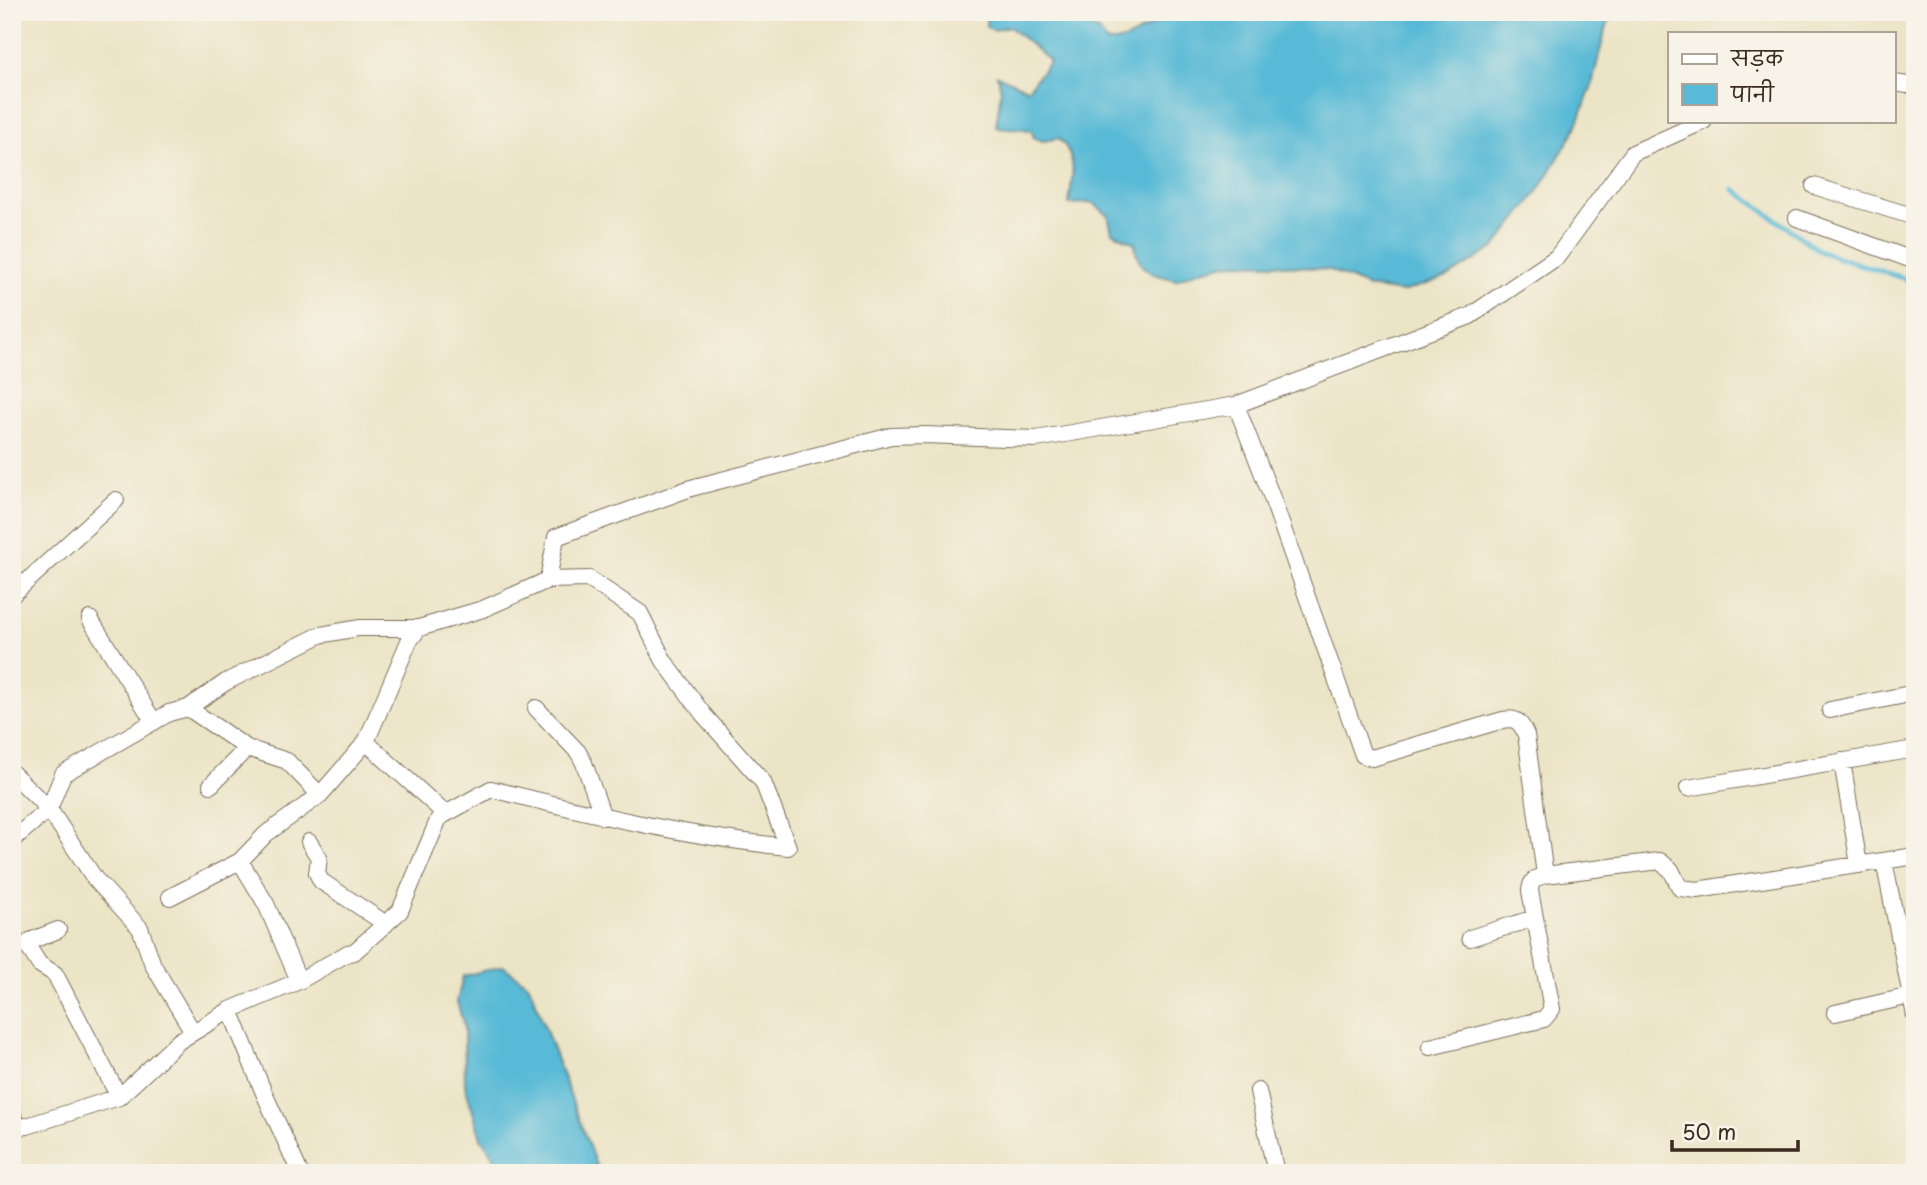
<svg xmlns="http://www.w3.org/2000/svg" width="1927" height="1185" font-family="'Playpen Sans','Playpen Sans Deva',sans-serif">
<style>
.water{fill:#58bad6;stroke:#4a727a;stroke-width:2}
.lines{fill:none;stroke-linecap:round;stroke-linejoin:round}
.stream{stroke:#58bad6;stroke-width:5}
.street-casing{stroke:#796b59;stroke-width:18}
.street{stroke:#fff;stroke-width:16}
</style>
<rect width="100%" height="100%" fill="#f7f3e8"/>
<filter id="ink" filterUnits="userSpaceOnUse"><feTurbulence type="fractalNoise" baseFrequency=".0143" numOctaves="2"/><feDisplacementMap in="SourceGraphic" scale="14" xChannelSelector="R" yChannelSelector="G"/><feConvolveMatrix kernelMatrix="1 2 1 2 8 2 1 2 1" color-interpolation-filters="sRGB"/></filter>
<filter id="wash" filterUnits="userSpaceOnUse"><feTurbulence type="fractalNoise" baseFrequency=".00686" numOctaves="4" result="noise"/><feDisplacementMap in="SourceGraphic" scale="28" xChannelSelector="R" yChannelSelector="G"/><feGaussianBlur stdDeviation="1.57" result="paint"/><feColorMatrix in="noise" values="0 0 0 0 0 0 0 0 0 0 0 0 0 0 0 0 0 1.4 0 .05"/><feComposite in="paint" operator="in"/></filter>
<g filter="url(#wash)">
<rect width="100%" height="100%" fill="#ece4c6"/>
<path class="water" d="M1001,12h52l46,19 8,12c27,-1 45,-24 72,-26l2,-5h431l-8,23 -13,53 -16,42 -36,60 -44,57 -47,30 -46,15 -34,-5 -38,-17 -54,-6 -45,-1 -30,7 -25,10c-25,-7 -39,-7 -41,-37l-23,-11 -4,-17 -15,-12 -24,1c3,-27 10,-45 -10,-66l-16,3 -9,-3 -2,-7c-13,-5 -23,0 -36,-5l5,-36 -4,-15 31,14 22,-28 -41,-35 -15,4 -8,-3v-8z
M503,966l26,19 70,188h-94l-24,-35 -16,-53 -1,-59 -7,-24 6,-26z"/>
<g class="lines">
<path class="stream" d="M1734,189l87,63 94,30"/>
</g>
</g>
<g filter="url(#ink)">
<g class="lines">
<defs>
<path id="street" d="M1894,83l21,3
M1814,186l101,31
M1797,218l118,43
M1236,405l35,90 92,260 9,3 131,-38c14,-3 18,3 23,15l19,140
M12,595l104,-95
M90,619l64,103
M188,708l59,40 40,13 33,34
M536,708l42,44 6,11 19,54
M1830,710l85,-17
M1842,761l17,104
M12,773l37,36 46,70 45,49 13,37 40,67
M211,785l36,-37
M1688,788l227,-39
M440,817l51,-28c97,24 196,48 297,58l-25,-65 -60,-68 -39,-53 -24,-48 -51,-34 -41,1
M12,840l37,-31 14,-35 106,-61 19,-5 38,-26 94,-47 39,-7h60
M309,842l10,16 -2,15 4,8 65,43
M240,861l26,43 33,77
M1884,861l31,155
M170,897l70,-36 26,-27 54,-39 46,-53 43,-101 10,-13 64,-19 65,-29 8,-43 135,-49 200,-52 33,-1 112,4 200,-34 234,-89 87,-59 76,-104 71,-32
M58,930l-28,11 -1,7 10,16 16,10 64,123
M1470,938l65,-20
M1835,1013l80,-18
M1430,1047l114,-28 8,-10 -22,-118c1,-11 5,-13 15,-16l115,-14 11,9 9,18 17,2 218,-34
M1258,1091l18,82
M12,1110l4,17
M12,1128l15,-2 92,-29 60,-56 51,-31
M300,1173l-36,-80 -34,-83 69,-29 49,-28 6,-1 46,-41 42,-100 -76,-69"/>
</defs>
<use href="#street" class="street-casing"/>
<use href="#street" class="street"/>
</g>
</g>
<rect width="1927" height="1185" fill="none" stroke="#f7f3e8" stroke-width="42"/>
<rect x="1668" y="32" width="228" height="91" fill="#f7f3e8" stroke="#aca397" stroke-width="2"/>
<rect x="1682" y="54" width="35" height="10" fill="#ffffff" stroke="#aca397" stroke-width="2"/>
<text x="1731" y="66" font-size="21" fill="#3b2a1e">सड़क</text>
<rect x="1682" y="84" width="35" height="21" fill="#58bad6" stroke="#aca397" stroke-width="2"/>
<text x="1731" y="102" font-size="21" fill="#3b2a1e">पानी</text>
<path d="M1672 1140v10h126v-10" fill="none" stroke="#3b2a1e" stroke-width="3.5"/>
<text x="1682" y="1140" font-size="21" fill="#3b2a1e" stroke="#f7f3e8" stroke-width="5" paint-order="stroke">50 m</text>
</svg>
